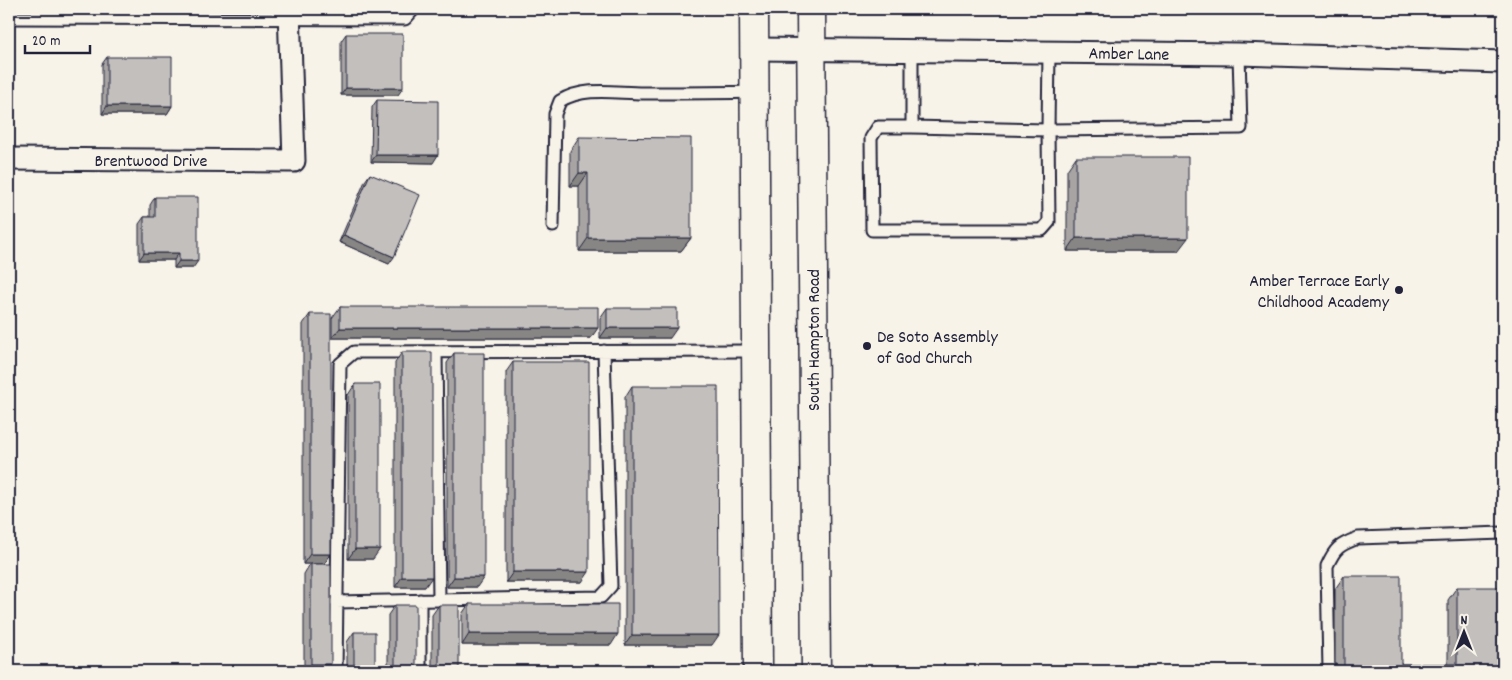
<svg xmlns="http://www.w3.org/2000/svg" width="1512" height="680" font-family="Dekko,sans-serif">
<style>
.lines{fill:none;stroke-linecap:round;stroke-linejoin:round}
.service-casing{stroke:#22223b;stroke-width:15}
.minor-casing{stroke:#22223b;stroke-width:25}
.secondary-casing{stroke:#22223b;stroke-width:31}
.service{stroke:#f7f3e8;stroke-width:11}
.minor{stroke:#f7f3e8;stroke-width:21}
.secondary{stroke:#f7f3e8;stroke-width:28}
.wall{fill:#a7a4a3;stroke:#22223b}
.shaded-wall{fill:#888684;stroke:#22223b}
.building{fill:#c2bfbd;stroke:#22223b}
.poi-dot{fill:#22223b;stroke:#f7f3e8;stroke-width:2}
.labels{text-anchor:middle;stroke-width:4.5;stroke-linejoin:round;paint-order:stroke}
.street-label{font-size:18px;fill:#22223b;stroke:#f7f3e8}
.poi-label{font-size:18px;fill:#22223b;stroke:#f7f3e8;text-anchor:end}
</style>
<rect width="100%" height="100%" fill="#f7f3e8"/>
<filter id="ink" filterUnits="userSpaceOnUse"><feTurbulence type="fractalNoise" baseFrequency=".02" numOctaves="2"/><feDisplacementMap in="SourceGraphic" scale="10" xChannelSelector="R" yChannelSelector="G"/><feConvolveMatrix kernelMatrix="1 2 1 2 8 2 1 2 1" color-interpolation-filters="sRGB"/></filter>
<g filter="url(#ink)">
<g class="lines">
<defs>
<path id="service" d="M9,18l396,1 9,-10
M912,51v76l136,3 1,-78
M912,127h-34l-7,11 1,92h170l7,-8 -1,-92 193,-2 -2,-74
M553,226l2,-112 5,-13c26,-15 55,-8 83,-8 37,0 75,0 112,-1
M436,352l3,248
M420,600v71
M336,602l265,-5 10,-11 -7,-235
M336,671l4,-307 14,-12 402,-1
M1329,671l-2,-105c8,-18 12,-21 31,-28l145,-5"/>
<path id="minor" d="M755,49l484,5 264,8
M9,159l285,2 -5,-152"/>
<path id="secondary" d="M754,9l4,662
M811,9l5,662"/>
</defs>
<use href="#service" class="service-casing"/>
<use href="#minor" class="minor-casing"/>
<use href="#secondary" class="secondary-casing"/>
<use href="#service" class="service"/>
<use href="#minor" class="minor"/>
<use href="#secondary" class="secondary"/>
</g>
<path class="wall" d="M346,34l52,61h-57v-54z
M107,57l65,49 -5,8h-65v-50z
M377,100l56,63 -62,-1 1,-55z
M579,137l112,101 -10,13h-102v-65h-9v-35z
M1076,157l102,94h-111v-81z
M370,174l19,90 -50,-22 26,-61z
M155,197l38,71h-19v-8h-35v-36l5,-7h6v-12z
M340,307l251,31h-259v-20z
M607,308l63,30h-70v-20z
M310,314l21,240 -7,10 2,107h-22v-97l6,-10h-7v-240z
M402,352l23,235h-30v-224z
M454,353l23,234h-30v-224z
M513,362l69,220h-76v-210z
M355,384l18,175h-25v-164z
M632,386l80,259h-87v-248z
M1344,576l57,88h47v-64l9,-13 46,84h-168v-82z
M469,604l142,41h-149v-31z
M395,605l21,66h-28v-56z
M439,605l20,66h-27v-56z
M1503,605v23h-1v-21z
M354,632l21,39h-28v-29z"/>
<path class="shaded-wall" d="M346,88h57l-5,7h-57z
M107,106h65l-5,8h-65z
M376,155h62l-5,8 -62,-1z
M579,173h9l-9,13h-9z
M344,235l50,22 -5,7 -50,-22z
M588,238h103l-10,13h-102z
M1076,238h112l-10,13h-111z
M144,253h35l-5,7h-35z
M179,261h19l-5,7h-19z
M340,328h258l-7,10h-259z
M607,328h70l-7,10h-70z
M355,549h25l-7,10h-25z
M310,554h21l-7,10h-21z
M513,572h76l-7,10h-76z
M402,577h30l-7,10h-30z
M454,577h30l-7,10h-30z
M469,634h149l-7,11h-149z
M632,635h87l-7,10h-87z
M311,664h20l-5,7h-20z"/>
<path class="building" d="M346,34h57v54h-57z
M107,57h65v49h-65z
M377,100l61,1v54h-62z
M579,137l112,1v100h-103v-65h-9z
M1076,157h112v81h-112z
M370,174l50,21 -26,62 -50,-22z
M155,197h43v64h-19v-8h-35v-36h11z
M340,307h258v21h-258z
M607,308h70v20h-70z
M310,314h21v240h-21z
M402,352h30v225h-30z
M454,353h30v224h-30z
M513,362h76v210h-76z
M355,384h25v165h-25z
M632,386h86l1,249h-87z
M311,564h20v100h-20z
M1344,576h57v88h56v-77h42v77h4v7h-159z
M469,604h149v30h-149z
M395,605h21v66h-21z
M439,605h20v66h-20z
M354,632h21v39h-21z"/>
</g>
<g class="poi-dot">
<circle cx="1399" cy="290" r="5"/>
<circle cx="867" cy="346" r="5"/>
</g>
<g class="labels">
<g class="street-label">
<text transform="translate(1129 53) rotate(1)" y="6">Amber Lane</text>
<text x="151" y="166">Brentwood Drive</text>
<text transform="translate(813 340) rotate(-90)" y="6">South Hampton Road</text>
</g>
<g class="poi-label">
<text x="1389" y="286">Amber Terrace Early<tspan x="1389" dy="21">Childhood Academy</tspan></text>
<text x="877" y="342" text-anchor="start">De Soto Assembly<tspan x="877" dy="21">of God Church</tspan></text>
</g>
</g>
<rect width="1512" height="680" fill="none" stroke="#f7f3e8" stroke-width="30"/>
<rect x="15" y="15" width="1482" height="650" fill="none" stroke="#22223b" stroke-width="2" filter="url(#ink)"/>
<g transform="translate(1464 632)" stroke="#f7f3e8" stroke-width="4" paint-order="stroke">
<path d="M0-4L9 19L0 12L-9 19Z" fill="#22223b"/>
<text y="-8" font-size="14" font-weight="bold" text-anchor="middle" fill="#22223b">N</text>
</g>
<path d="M25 45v8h65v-8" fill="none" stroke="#22223b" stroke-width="2.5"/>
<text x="32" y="45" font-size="15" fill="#22223b" stroke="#f7f3e8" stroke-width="4" paint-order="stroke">20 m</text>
</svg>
